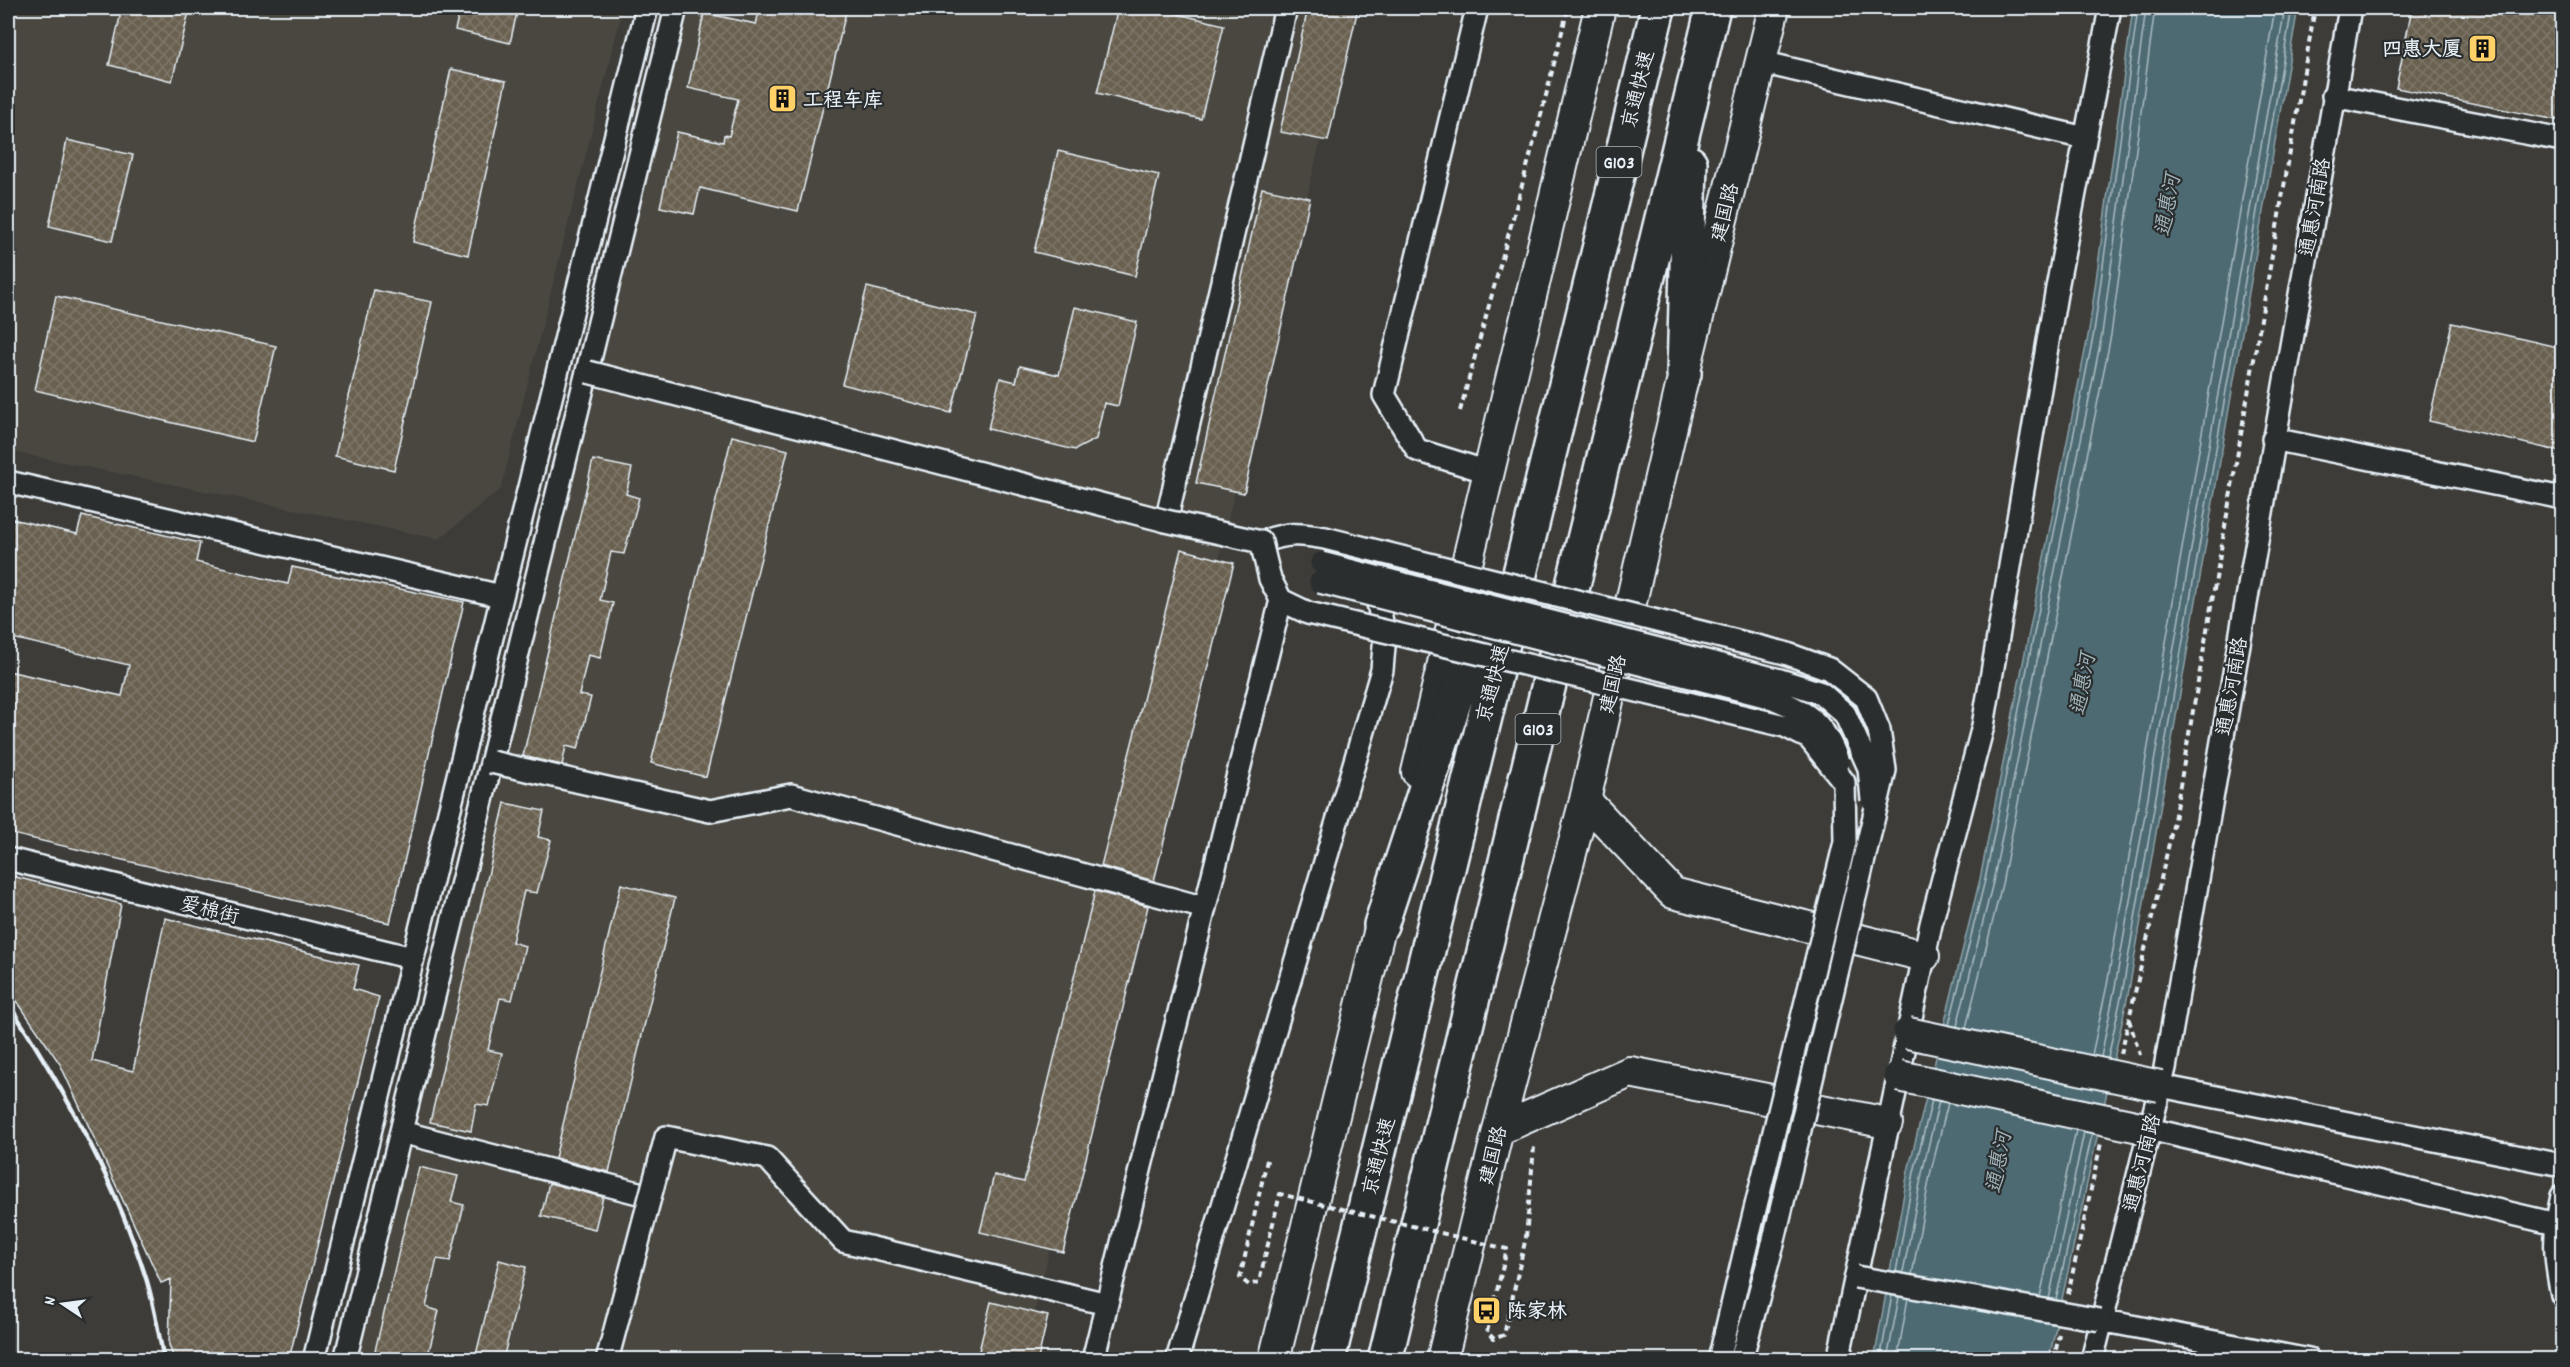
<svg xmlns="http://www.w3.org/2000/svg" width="2570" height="1367" font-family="Dekko,'LXGW WenKai TC',sans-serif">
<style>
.built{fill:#4a473f}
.water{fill:#4e6b72;stroke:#8ca1a8;stroke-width:1.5}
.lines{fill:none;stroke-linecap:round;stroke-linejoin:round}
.shore{stroke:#aabbc2;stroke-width:1.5}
.building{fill:url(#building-cross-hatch);stroke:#e8f1f8;stroke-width:1.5}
.street-casing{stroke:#e8f1f8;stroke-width:26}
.secondary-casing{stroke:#e8f1f8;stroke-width:34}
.highway-casing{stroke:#e8f1f8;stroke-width:38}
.path{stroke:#e8f1f8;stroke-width:4;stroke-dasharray:6 4.5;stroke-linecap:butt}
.street{stroke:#2a2d2e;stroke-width:21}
.secondary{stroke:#2a2d2e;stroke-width:30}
.highway{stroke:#2a2d2e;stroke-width:33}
.rail{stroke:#e8f1f8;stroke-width:4.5}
.street-bridge-casing{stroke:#e8f1f8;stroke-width:26;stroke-linecap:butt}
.secondary-bridge-casing{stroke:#e8f1f8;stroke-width:34;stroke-linecap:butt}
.path-bridge{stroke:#e8f1f8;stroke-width:4;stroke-dasharray:6 4.5;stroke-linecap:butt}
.street-bridge{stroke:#2a2d2e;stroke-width:21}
.secondary-bridge{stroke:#2a2d2e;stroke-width:30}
.labels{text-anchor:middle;stroke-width:4.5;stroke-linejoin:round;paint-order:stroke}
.shield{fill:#2a2d2e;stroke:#afb6bb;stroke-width:1.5}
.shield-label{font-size:18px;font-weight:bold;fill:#e8f1f8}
.poi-label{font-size:20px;font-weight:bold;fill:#e8f1f8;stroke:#2a2d2e;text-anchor:start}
.street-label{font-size:20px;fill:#e8f1f8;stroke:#2a2d2e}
.water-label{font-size:21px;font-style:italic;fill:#a3b5bc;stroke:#2a2d2e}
</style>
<defs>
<pattern id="building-cross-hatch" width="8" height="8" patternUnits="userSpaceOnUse" patternTransform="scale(1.5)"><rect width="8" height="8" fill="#696050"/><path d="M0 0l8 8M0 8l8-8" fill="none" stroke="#7e776a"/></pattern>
</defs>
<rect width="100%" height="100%" fill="#3d3c38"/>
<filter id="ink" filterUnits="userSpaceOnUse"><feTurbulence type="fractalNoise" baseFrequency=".0167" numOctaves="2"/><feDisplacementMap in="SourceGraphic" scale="12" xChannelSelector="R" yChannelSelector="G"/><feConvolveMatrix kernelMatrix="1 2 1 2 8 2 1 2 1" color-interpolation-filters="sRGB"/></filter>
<g filter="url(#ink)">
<path class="built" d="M8,8h615l-122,481 -62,50 -431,-88v-141l11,-58 -11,-3z
M680,8h673l-330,1351 -673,1z"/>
<path class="water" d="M2133,8h165l-169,982 -80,369 -175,1 34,-189 72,-292 109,-548z"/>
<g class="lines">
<path class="shore" d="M1949,1025l36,-145 109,-548 44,-324
M1957,1026l36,-144 109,-548 44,-326
M1966,1028l36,-144 109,-549 44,-327
M2092,1055l15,-70 168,-977
M2101,1057l14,-70 170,-979
M2108,1058l15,-70 169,-980
M1896,1272l18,-100 18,-72
M1903,1273l19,-100 17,-72
M1912,1275l18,-100 18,-72
M2040,1297l36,-167
M2049,1299l35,-167
M2056,1300l36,-166
M1880,1360l12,-65
M1887,1360l12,-63
M1897,1360l11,-62"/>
</g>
<path class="building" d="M122,8h68l-18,73 -63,-16z
M460,8h58l-8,35 -55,-13z
M760,8h87l-49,203 -98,-23 -6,26 -34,-7 17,-75 46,10 1,-7 5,1 9,-37 -50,-11 16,-75 52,11z
M1118,8h35l71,17 -23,94 -104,-26z
M1308,8h50l-30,133 -48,-9z
M2412,8h150v113l-166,-33z
M451,69l55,12 -38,174 -55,-13z
M67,140l66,15 -21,86 -63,-15z
M1058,151l101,24 -24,101 -101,-24z
M1262,188l48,10 -66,295 -48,-10z
M867,287l110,28 -26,98 -109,-29z
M374,290l58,12 -38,168 -59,-14z
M56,296l220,50 -23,96 -218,-52z
M1075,307l62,15 -19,84 -14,-3 -8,36 -21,11 -87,-21 12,-51 16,4 4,-16 39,9z
M2452,323l110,25v104l-133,-31z
M732,436l56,14 -82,327 -55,-14z
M593,460l39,8 -6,26 13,4 -15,56 -13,-2 -11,48 13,3 -13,55 -12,-3 -9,40 12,2 -13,52 -12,-3 -4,19 -39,-9z
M82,516l118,27 -4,19 92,22 4,-17 172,35 -74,321 -382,-90v-162l114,25 7,-31 -121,-28v-119l69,16z
M1181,549l53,14 -80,318 -53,-15z
M505,803l39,8 -6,26 13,3 -14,53 -13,-2 -12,51 13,4 -13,54 -12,-2 -12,52 14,3 -13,53 -13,-2 -5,27 -41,-9z
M8,875l113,29 -29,157 41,10 32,-153 194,47 -6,24 26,8 -90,362h-115l-5,-14 2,-66 -10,4 -101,-219 -52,-76z
M621,884l54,14 -66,274 -54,-14z
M1095,891l53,15 -85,346 -83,-20 14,-57 30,7z
M419,1167l39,9 -7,26 13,3 -14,56 -13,-2 -11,48 13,4 -12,48h-54z
M549,1183l54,14 -8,32 -54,-13z
M499,1260l27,7 -23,92h-28z
M991,1302l57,14 -10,43h-61z"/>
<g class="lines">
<defs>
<path id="street" d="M1477,8l-93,387 33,55 71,22
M1761,62l324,76
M2333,96l229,44
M2273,439l289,59
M8,482l493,114
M1166,521l120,-513
M1261,542c26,-9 37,-9 64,-4
M8,859l404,99
M2160,1086l402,79
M2149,1129l407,95
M401,1132l249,64
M2562,1196c-9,39 -8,60 0,99
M2100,1320l209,40
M314,1360l333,-1352
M345,1360l331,-1352
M1177,1360l205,-690 3,-35 -9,-40
M1719,1360l30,-126
M1741,1360l32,-116
M1838,1360l93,-436 52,-198 74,-438 53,-280
M2092,1360l73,-292 185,-1060"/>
<path id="secondary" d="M1417,772l183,-764
M1585,800l88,93 251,63
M1498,1130l132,-58 257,51
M1274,1360l113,-460
M1442,1360l56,-230 87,-330 99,-426 90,-366"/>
<path id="highway" d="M1684,374l6,-211
M1381,925l110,-335
M1328,1360l330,-1352
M1385,1360l328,-1352"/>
</defs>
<use href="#street" class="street-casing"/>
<use href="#secondary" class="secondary-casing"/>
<use href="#highway" class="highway-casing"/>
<path class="path" d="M1460,411l78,-284 30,-119
M2129,1020l11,35
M2121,1054l52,-228 142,-818
M1526,1237l8,-90
M2068,1294l33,-151
M2054,1360l5,-26"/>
<use href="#street" class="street"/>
<use href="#secondary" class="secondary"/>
<use href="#highway" class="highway"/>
<path class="rail" d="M8,1003c55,84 106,175 137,272 9,27 13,57 19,85"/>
<defs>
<path id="street-bridge" d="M588,372l578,149 95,21 9,37 11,21 27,13 477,113 24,12 35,44 1,60 -96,392
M1325,538l460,115 44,16 37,29 13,32 6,40 -112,474
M1321,563l459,117 41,13 24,21 24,54 3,32
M1320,582l453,116c36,15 52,26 65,64
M491,762l219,49 81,-16 414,113
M1856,1277l244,43
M607,1360l59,-223 101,21 76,83 264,63
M1093,1360l188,-760"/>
<path id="secondary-bridge" d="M1908,1033l252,53
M1899,1076l250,53"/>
</defs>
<use href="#street-bridge" class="street-bridge-casing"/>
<use href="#secondary-bridge" class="secondary-bridge-casing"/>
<path class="path-bridge" d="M1267,1160l-27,118 9,7 10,-3 21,-88 227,55 -20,83 7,7 10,-4 22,-98"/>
<use href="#street-bridge" class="street-bridge"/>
<use href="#secondary-bridge" class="secondary-bridge"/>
</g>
</g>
<defs>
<symbol id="building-square" viewBox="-11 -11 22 22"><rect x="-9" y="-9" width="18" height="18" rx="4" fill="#ffd166" stroke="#2a2d2e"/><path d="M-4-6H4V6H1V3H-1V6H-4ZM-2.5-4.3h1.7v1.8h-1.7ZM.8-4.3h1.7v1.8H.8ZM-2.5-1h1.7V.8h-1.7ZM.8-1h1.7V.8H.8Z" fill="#111"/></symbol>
<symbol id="bus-square" viewBox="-11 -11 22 22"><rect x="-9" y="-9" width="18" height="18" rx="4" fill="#ffd166" stroke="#2a2d2e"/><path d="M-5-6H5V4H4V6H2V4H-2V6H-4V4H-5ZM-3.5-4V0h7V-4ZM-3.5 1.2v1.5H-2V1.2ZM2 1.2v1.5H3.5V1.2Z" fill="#111"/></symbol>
</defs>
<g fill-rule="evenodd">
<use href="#building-square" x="2466" y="32" width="33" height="33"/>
<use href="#building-square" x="766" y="82" width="33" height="33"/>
<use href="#bus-square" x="1470" y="1294" width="33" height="33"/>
</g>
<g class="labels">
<g class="shield">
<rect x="1596.5" y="147" width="45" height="30" rx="4.5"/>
<rect x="1515.5" y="714" width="45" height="30" rx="4.5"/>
</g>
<g class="shield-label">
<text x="1619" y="168">G103</text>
<text x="1538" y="735">G103</text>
</g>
<g class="poi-label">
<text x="2462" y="55" text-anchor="end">四惠大厦</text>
<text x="803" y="106">工程车库</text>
<text x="1507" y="1317">陈家林</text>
</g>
<g class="street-label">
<text transform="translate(1637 89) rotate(-76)" y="7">京通快速</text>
<text transform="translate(2314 207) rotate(-80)" y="7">通惠河南路</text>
<text transform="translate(1724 212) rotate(-76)" y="7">建国路</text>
<text transform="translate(1492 683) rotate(-76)" y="7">京通快速</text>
<text transform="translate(1612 684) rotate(-77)" y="7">建国路</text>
<text transform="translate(2231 686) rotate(-80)" y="7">通惠河南路</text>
<text transform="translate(210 909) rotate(14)" y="7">爱棉街</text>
<text transform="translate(1492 1155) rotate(-76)" y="7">建国路</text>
<text transform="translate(1378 1156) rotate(-76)" y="7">京通快速</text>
<text transform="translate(2141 1163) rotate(-76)" y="7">通惠河南路</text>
</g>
<g class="water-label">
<text transform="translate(2167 205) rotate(-80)" y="7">通惠河</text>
<text transform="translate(2082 684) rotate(-80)" y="7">通惠河</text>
<text transform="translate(1998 1162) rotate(-80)" y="7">通惠河</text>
</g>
</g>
<rect width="2570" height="1367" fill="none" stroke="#2a2d2e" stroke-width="30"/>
<rect x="15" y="15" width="2540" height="1337" fill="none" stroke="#e8f1f8" stroke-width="2" filter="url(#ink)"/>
<g transform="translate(63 1304) rotate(283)" stroke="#2a2d2e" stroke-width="4.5" paint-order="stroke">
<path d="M0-4.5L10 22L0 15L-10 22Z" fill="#e8f1f8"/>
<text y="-9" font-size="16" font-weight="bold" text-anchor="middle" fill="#e8f1f8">N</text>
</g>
</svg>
